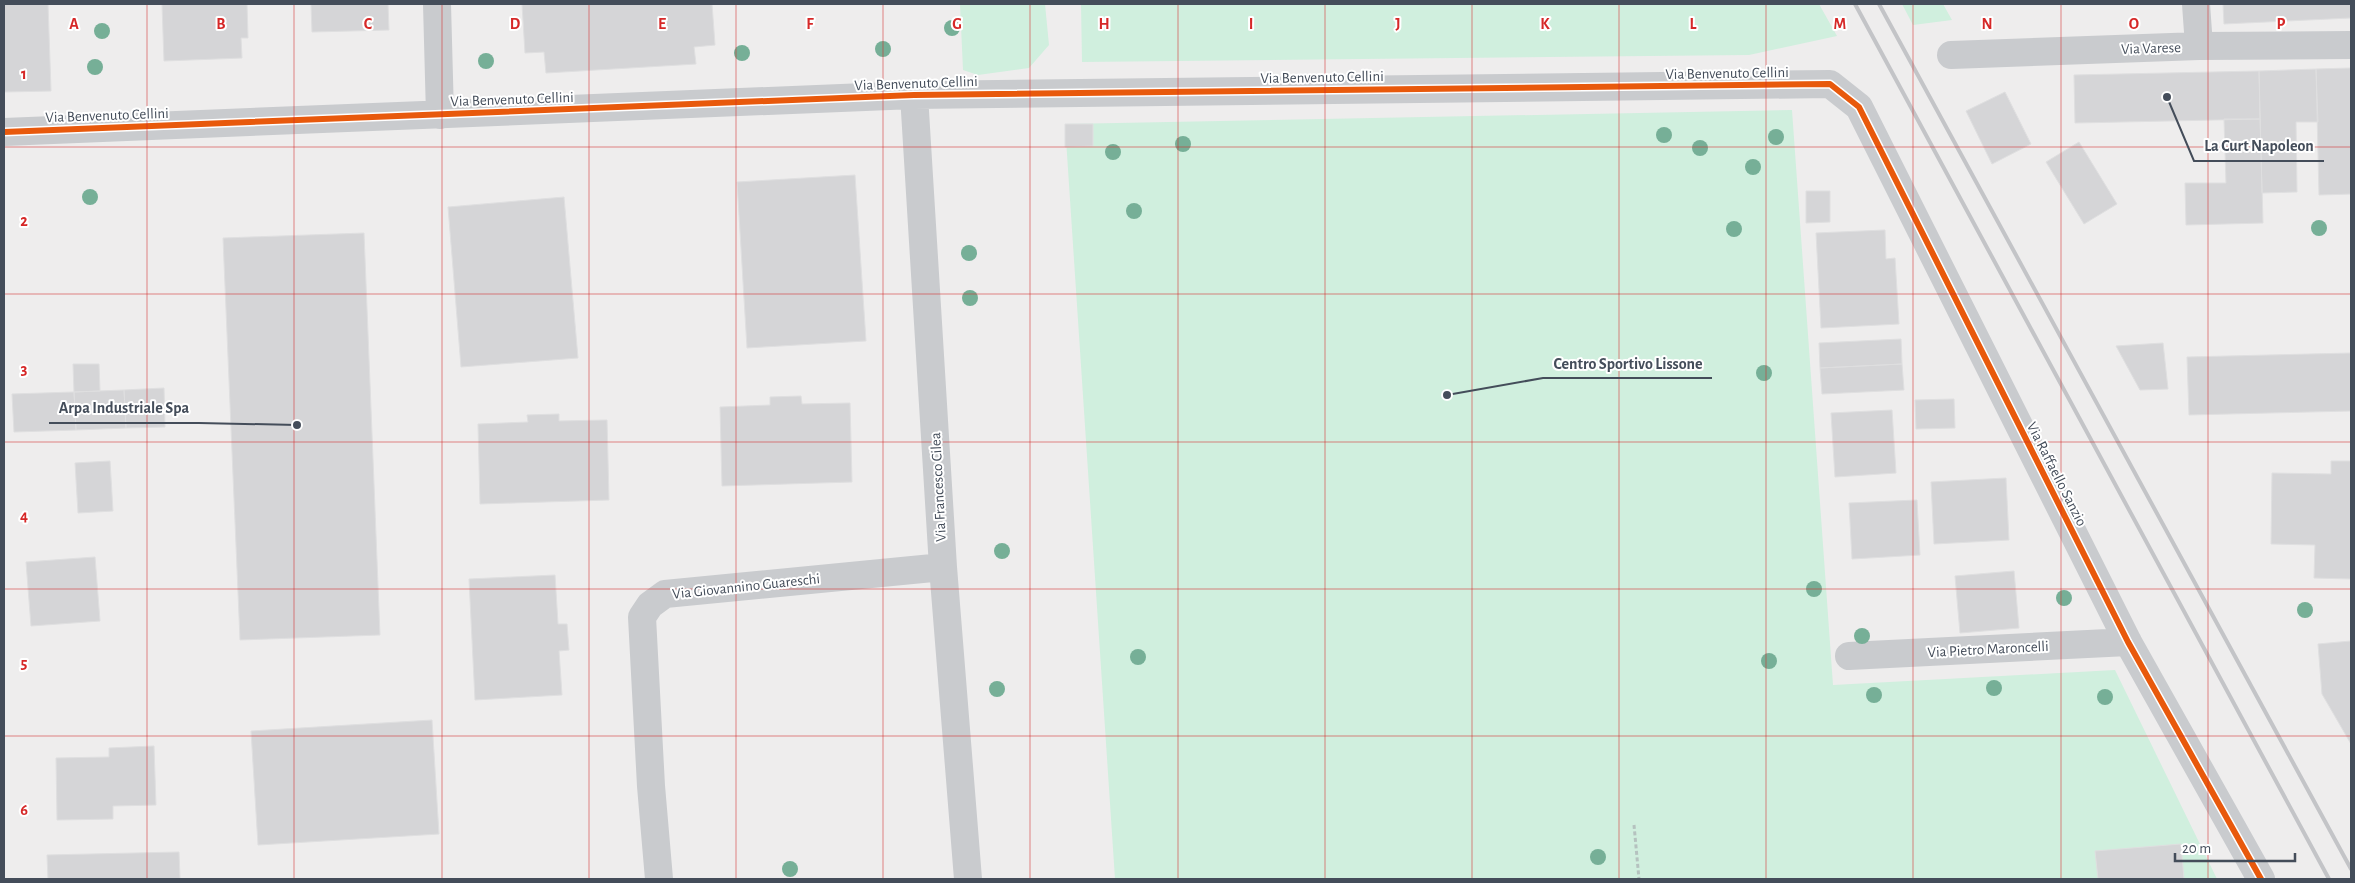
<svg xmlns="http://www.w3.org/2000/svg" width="2355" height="883" font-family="'Alegreya Sans',sans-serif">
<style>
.green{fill:#d0efde}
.building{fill:#d5d5d7;stroke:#dfdfe0}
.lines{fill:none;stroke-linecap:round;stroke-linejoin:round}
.path{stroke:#b5c2bf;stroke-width:3;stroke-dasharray:4 2.5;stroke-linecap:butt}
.minor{stroke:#c9cbce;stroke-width:28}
.rail{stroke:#c3c4c7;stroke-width:4}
.cycleway-casing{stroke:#fff;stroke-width:9}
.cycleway{stroke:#e8590c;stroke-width:6}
.tree{fill:#76af97}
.grid{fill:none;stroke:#d62828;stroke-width:1;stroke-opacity:0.55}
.labels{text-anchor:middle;stroke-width:4;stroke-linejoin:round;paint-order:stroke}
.street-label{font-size:15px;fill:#444d5a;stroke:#fff}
.grid-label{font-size:16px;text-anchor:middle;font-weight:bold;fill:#d62828;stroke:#fff;stroke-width:4;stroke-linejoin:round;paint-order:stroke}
.leader{fill:none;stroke:#444d5a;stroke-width:2}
.callout-dot{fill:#444d5a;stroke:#fff;stroke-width:2}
.callout-label{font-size:16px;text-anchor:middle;font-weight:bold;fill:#444d5a;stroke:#fff;stroke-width:4;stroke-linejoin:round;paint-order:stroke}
</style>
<rect width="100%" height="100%" fill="#eeeded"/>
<path class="green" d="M960,4h85l4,41 -20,23 -51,7 -15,-5z
M1081,4h738l18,32 -88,19 -667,7z
M1902,4h41l9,16 -39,5z
M1792,110l41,575 282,-15 102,209h-1102l-50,-755z"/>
<path class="building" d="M4,4h44l3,87 -47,1z
M162,4h85l1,34h-7l1,20 -78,3z
M311,4h77l1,26 -77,2z
M522,4h190l3,41 -21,2 2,17 -150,9 -2,-21 -19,1z
M2223,4h128v14l-127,6z
M2351,68v126l-32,1 -3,-126z
M2316,69l2,53h-22l1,70 -35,1 -3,-122z
M2259,71l1,48 -185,4 -1,-48z
M2005,92l26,52 -39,20 -26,-53z
M2224,119h36l3,104 -77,2 -1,-42h41z
M1065,124h28v22l-28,1z
M2079,142l38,62 -33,20 -38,-62z
M855,175l11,166 -119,7 -10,-166z
M1806,191h24v31l-24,1z
M564,197l14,161 -117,9 -13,-160z
M1885,230l1,29 9,-1 4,66 -78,4 -5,-95z
M364,233l16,402 -140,5 -17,-402z
M1901,339l1,25 -82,4 -1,-25z
M2163,343l5,46 -28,1 -24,-44z
M2351,353v58l-162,4 -2,-58z
M73,364h26l1,27 -26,1z
M1902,364l2,26 -82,4 -2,-26z
M164,388l1,39 -39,1 -2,-38z
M124,390l2,38 -50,2 -2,-38z
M74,392l2,38 -62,2 -2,-38z
M801,396l1,8 48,-1 2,79 -130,4 -2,-79 50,-2v-8z
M1954,399l1,29 -39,1 -1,-29z
M1892,410l4,63 -61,4 -4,-64z
M559,414v7l48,-1 2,80 -129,4 -2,-80 50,-2 -1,-7z
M110,461l3,50 -35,2 -3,-50z
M2331,461h20v118l-37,-1 1,-33 -44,-1 1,-71 59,1z
M2006,478l3,62 -75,4 -3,-62z
M1917,500l3,55 -68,4 -3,-56z
M95,557l5,64 -69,5 -5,-64z
M2014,571l5,57 -59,5 -5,-57z
M555,575l3,49h9l2,26 -10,1 3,44 -87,5 -6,-121z
M2351,641v103l-29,-50 -4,-50z
M432,720l7,114 -181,11 -7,-114z
M154,746l2,59 -43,1v13l-56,1 -1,-62 53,-1v-9z
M2181,844l3,35h-86l-3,-28z
M179,852l1,27h-132l-1,-24z"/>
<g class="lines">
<path class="path" d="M1634,825l5,54"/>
<path class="minor" d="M437,4l3,111
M2196,4l3,42
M1951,55l248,-9 152,-1
M914,95l29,472 25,312
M4,132l910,-37 916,-11 29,23 269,535 133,237
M1849,656l279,-14
M659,879l-8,-93 -9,-169 8,-12 15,-11 278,-27"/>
<path class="rail" d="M1855,4l474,875
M1879,4l472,865"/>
<defs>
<path id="cycleway" d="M4,132l910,-37 916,-11 29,23 269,535 133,237"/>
</defs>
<use href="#cycleway" class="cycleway-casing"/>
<use href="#cycleway" class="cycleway"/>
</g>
<g class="tree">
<circle cx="952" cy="28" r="8"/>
<circle cx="102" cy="31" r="8"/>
<circle cx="883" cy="49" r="8"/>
<circle cx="742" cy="53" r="8"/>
<circle cx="486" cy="61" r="8"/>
<circle cx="95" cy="67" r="8"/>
<circle cx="1664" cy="135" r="8"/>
<circle cx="1776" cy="137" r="8"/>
<circle cx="1183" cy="144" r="8"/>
<circle cx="1700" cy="148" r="8"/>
<circle cx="1113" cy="152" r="8"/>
<circle cx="1753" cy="167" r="8"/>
<circle cx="90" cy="197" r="8"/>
<circle cx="1134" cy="211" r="8"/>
<circle cx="2319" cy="228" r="8"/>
<circle cx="1734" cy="229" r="8"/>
<circle cx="969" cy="253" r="8"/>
<circle cx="970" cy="298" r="8"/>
<circle cx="1764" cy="373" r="8"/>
<circle cx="1002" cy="551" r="8"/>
<circle cx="1814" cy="589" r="8"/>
<circle cx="2064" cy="598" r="8"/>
<circle cx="2305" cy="610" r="8"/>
<circle cx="1862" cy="636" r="8"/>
<circle cx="1138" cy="657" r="8"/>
<circle cx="1769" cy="661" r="8"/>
<circle cx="1994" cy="688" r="8"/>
<circle cx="997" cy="689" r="8"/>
<circle cx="1874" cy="695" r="8"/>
<circle cx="2105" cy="697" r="8"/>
<circle cx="1598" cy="857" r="8"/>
<circle cx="790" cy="869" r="8"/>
</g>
<path class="grid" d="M147,4v875M294,4v875M442,4v875M589,4v875M736,4v875M883,4v875M1030,4v875M1178,4v875M1325,4v875M1472,4v875M1619,4v875M1766,4v875M1913,4v875M2061,4v875M2208,4v875M4,147h2347M4,294h2347M4,442h2347M4,589h2347M4,736h2347"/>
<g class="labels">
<g class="street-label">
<text transform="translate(2151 48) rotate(-2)" y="5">Via Varese</text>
<text transform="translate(1727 73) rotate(-1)" y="5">Via Benvenuto Cellini</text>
<text transform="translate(1322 77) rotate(-1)" y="5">Via Benvenuto Cellini</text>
<text transform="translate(916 83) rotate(-2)" y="5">Via Benvenuto Cellini</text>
<text transform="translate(512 99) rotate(-2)" y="5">Via Benvenuto Cellini</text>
<text transform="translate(107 115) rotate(-2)" y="5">Via Benvenuto Cellini</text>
<text transform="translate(2057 474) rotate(63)" y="5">Via Raffaello Sanzio</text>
<text transform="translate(938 487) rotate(-93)" y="5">Via Francesco Cilea</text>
<text transform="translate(746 586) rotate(-6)" y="5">Via Giovannino Guareschi</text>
<text transform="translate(1988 649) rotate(-3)" y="5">Via Pietro Maroncelli</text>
</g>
</g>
<g class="grid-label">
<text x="74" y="29">A</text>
<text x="221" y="29">B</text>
<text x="368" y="29">C</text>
<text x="515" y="29">D</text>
<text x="662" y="29">E</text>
<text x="810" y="29">F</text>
<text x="957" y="29">G</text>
<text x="1104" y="29">H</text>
<text x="1251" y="29">I</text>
<text x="1398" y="29">J</text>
<text x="1545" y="29">K</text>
<text x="1693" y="29">L</text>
<text x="1840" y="29">M</text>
<text x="1987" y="29">N</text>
<text x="2134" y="29">O</text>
<text x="2281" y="29">P</text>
<text x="24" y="79">1</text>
<text x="24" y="226">2</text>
<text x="24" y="374">3</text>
<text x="24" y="521">4</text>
<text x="24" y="668">5</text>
<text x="24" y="815">6</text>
</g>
<path class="leader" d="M2167 97L2194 161H2324M1447 395L1543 378H1712M297 425L199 423H49"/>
<g class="callout-dot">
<circle cx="2167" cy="97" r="5"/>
<circle cx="1447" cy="395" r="5"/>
<circle cx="297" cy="425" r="5"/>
</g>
<g class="callout-label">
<text x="2259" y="151">La Curt Napoleon</text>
<text x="1628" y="369">Centro Sportivo Lissone</text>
<text x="124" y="413">Arpa Industriale Spa</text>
</g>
<rect width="2355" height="883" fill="none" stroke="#444d5a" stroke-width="10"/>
<path d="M2175 853v8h120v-8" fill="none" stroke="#444d5a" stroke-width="2.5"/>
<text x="2182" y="853" font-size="15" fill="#444d5a" stroke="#ffffff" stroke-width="4" paint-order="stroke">20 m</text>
</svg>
